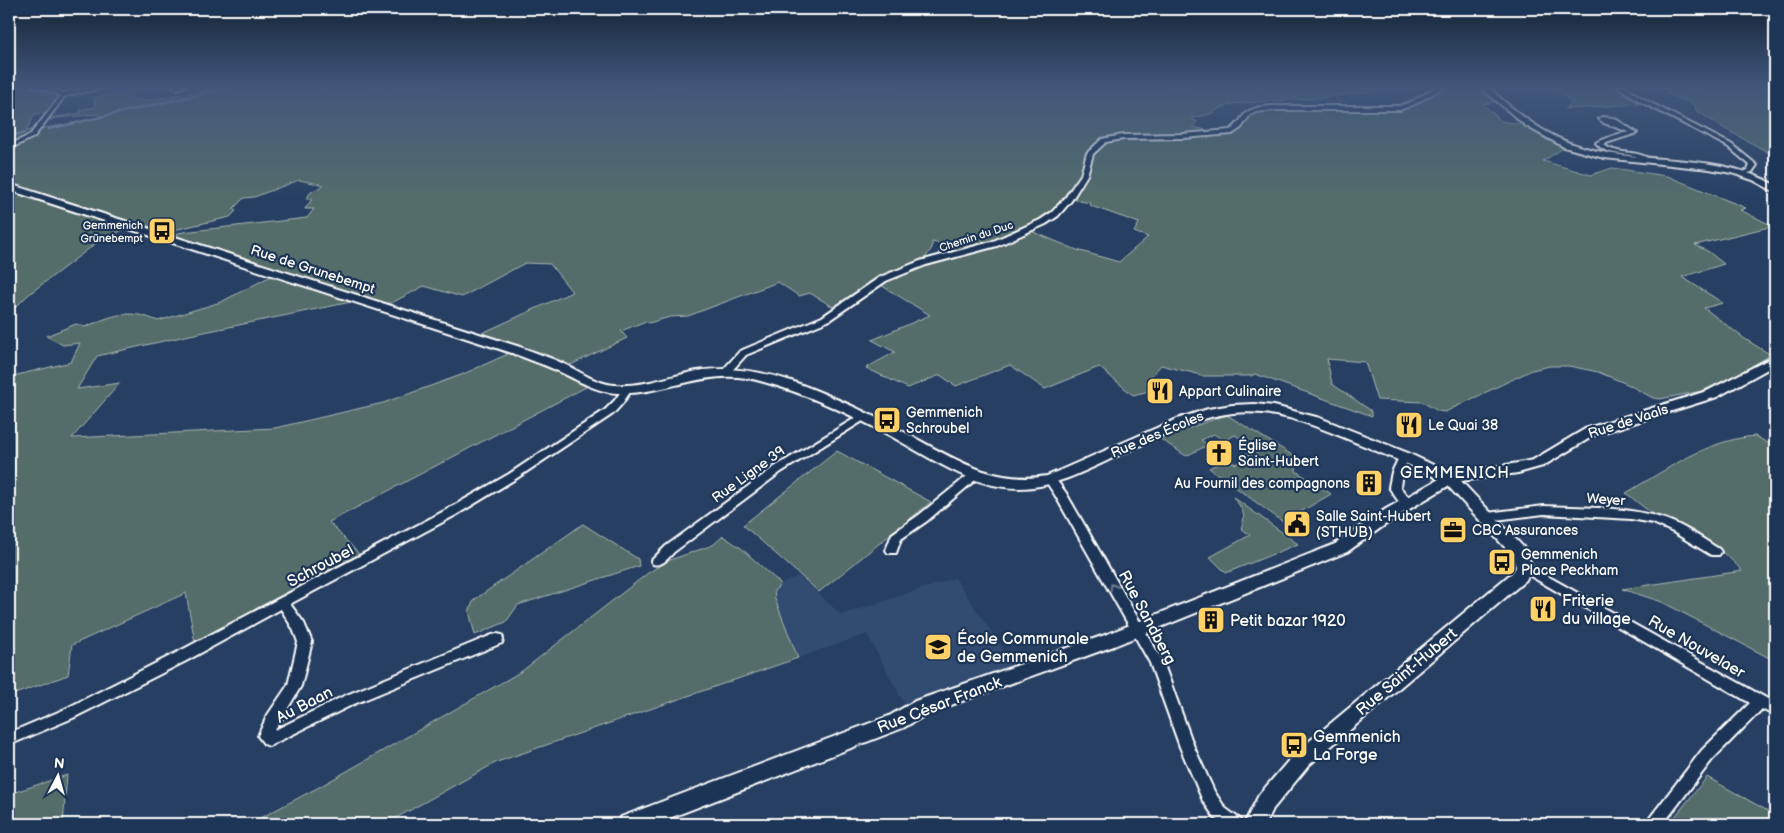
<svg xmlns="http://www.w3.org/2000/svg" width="1784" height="833" font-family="'Balsamiq Sans',sans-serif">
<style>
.built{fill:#334b6f}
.green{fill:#546d6a;stroke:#aab6b4;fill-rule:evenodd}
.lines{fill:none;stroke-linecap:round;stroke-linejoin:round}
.stream{stroke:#96abbf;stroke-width:2.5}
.street-casing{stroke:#fff;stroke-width:4}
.secondary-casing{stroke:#fff;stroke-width:4}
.street{fill:#1d3557;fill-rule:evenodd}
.secondary{fill:#1d3557;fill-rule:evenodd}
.oneway{stroke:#6c7c92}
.labels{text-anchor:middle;stroke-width:4.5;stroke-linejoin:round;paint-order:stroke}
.far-poi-label{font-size:11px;fill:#fff;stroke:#1d3557;text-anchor:end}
.far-street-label{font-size:11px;fill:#fff;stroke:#1d3557}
.street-label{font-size:14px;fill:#fff;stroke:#1d3557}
.poi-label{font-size:14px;fill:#fff;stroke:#1d3557;text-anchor:start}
.quarter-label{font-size:16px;letter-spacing:1px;fill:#fff;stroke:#1d3557}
.near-street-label{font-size:16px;fill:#fff;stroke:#1d3557}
.near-poi-label{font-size:16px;fill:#fff;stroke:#1d3557;text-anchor:start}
</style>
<rect width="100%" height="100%" fill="#273f62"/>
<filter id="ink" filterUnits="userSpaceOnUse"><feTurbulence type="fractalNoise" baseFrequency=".02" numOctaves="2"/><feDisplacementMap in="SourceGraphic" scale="10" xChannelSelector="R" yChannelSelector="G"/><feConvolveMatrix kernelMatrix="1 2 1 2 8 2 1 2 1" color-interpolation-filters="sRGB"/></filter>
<g filter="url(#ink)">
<path class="built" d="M799,575l42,40 114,-37 60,89 -110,38 -38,-71 -69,24 -23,-59 -1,-8 7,-7z"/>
<path class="green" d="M9,86h16l31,9 1,5 -11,13 -11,1 -9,17 44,-7 32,-8 -5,-2 -40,4 -11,3 3,-3 32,-5 -1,-3 16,-3 -3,-9 53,-12h5l-20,6 1,7 19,1 73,-14h103l-2,2 4,1 6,-3h1054l-22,6 -48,6 -88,6 -17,7v2l-22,5 5,4 -4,5 18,4 3,2 -103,5 -17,9 -10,23 -14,23 -18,20 -29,18 -75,24 -10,-1 3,-10 -9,-2v6l-9,13 -51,20 -37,27 -25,-15 -11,3 -21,-14 -90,34 -18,1 -21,6 -3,-2 -25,10 6,7 -67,32 28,16 -259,136 32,34 -166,87 -9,-50 -114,52 -4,30 -59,21v-319l62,-15 9,-19 -17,2 -17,-9 30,-12 9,3c29,-12 42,-19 73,-6l63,-19 50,-26 -113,-38 25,-6 124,-14 7,-9h-9l7,-10h-6l5,-7 13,-7 -25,-5 -45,17 -10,1 -11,11 3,2 -6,6 -65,15 -20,-7 -18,3 -28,13 -71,54 -19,19zM525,263l25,1 22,28 -103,47 39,15 -47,21 -78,28 -108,25 -203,10 48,-55 -43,6 20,-33 93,-21 161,-33 29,7 44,-23 38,11z
M1446,86h32l17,16 -12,2 18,17 19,3 25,15 20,8 -22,14 48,14 21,-7 55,8 79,32 -6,2 33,16 -78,19 14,7 15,12 -42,13 41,26 -19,5 41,31 26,16 -33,19 -36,17 -42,8 -7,-1 -26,-14 -29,-12 -29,-6h-19l-18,4 -87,42 -7,-1 -16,-9 -45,-2 -12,-38 -38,-3 5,25 38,26 2,3v3l-117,-42 -4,2h-51l-3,-2 -36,-9 -15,17 7,8 -20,5 -34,-28 -54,22 -35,-24 -54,21 -16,-11 -32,13 -42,-20 29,-16 -23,-12 58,-25 -51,-31c50,-21 102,-33 152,-53l46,19 42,12 29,-25 -14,-5 5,-9 -48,-17 -1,-3 -19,-4c10,-21 17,-53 42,-60l122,-7 9,-7 6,-11 15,-4 137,-1 14,-5z
M1550,86h66l6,2 -7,1 25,15c-25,1 -49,4 -75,5l7,-7z
M1660,86h21l7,3h12l-2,-1h21l-2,-2h58v70l-55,-30 -24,-16 -1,-5 -29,-12 6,-2z
M1227,415l70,43 -1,13 35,23 -48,28 -74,-54 19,-9 7,5 13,-7 -4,-3 3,-1 5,3 8,-5 -25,-16 -11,6 -10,-7 -13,6 7,5 -22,11 -27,-18z
M1755,436l20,11v214l-113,-59 -40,-13 120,-18c-22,-27 -56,-38 -85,-55 -11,-6 -21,-15 -31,-23 40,-23 81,-53 129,-57z
M837,451l94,51 -112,90 -76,-67z
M1233,497l65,47 -72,29 -16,-16 40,-22 -9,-7c6,-13 1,-20 -8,-31z
M583,524l55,35 1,7 -121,39 -12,17 -31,13 -6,-24 5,-11z
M723,536l18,12 40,36 -7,7 1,8 23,59 -301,104 -112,62h-136l72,-38 201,-115 126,-98 19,-12 46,-16z
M67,775l-4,49h-54v-30z
M1707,777l68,38v9h-106z"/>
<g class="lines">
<path class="stream" d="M49,129l187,-43
M9,136l15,-3"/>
<defs>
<path id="street" d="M32,86c10,0 23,1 30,7l39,-7h11l-47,10 -31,41 -25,12v-4l21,-10 30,-38 -4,-4z
M174,86h12l-10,3 -3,-2z
M1438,86h7l-30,18 -15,6h-127l-17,2 -6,3 -9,13 -9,6 -49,4 -60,1 -17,3 -13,12 -6,21 -16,26 -13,15 -12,8 -49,22 -71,19 -40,16 -58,40 -82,34 -17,19 -3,1 -5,-3 19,-21 82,-34 58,-40 40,-16 71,-19 49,-22 12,-8 13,-14 16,-23 6,-22 15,-14 21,-4 60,-1 47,-4c7,-4 10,-10 15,-16 7,-7 18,-7 28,-8h126l12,-4z
M1617,86h6l24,15 84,43 26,21 -5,7 -12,3v-2l8,-3 2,-5 -23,-19 -84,-43z
M1602,117l12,1 23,15 -34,11c13,12 34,5 48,16v2c-6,1 -8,-4 -14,-5 -15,-5 -30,-1 -41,-14l1,-1 18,-7 14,-3 -25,-9 -5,-4z
M627,386l5,3 -10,15 -9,10 -96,64 -61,37 -166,89 14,19 8,19 -11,44 -26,44 69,-34 148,-61 5,-1 5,1 1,4 -1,4 -148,61 -85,42 -5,-2 -6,-8 9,-20 21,-31 10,-43 -5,-13 -12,-20 -95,52 -113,57 -64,27v-12l54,-23 113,-57 272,-144 61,-35 96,-64 10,-10 9,-13z
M862,414l5,3 -1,2 -85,53 -107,80c-6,6 -12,15 -21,12l-2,-3 15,-15 107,-78z
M1404,454l5,3 -7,15 -2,15 13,16 -2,3c-10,2 -17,-11 -22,-19l3,-15 8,-17z
M976,471l5,3 -1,2 -53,45 -26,18 -5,14h-8l-2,-3 6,-16 27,-19 53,-43z
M1050,476l4,1 12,16 97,169 31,85 20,44 11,17 15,11 3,5h-20l-8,-6 -12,-17 -23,-54 -30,-84 -95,-168 -10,-15z
M1544,506c36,2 80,0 114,11 22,6 42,20 61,32l2,3 -2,3h-8l-38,-23 -20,-9 -22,-4 -87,-5 -57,7 -4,-1 -2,-3 2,-3 4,-1z
M1524,563l251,140v13l-13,-7 -50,51 -49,64h-17l3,-5 53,-69 48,-47 -230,-133 -2,-3 2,-3z"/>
<path id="secondary" d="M1479,86h8c28,26 58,51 95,61 64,19 133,4 193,38v7l-22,-12 -21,-7 -23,-4 -105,-11 -40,-11 -38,-21z
M9,184l511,163c16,6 32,11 46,18 16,8 31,19 49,20 28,2 55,-9 82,-14 33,-5 63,0 94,10 37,13 73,30 107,48 49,25 91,57 149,47l130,-57 31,-10 24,-4 22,-1 20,2 46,12 88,35 44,21 66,-11 15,-3 52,-31 122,-38 68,-35v9l-58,32 -122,38 -52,31 -25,7 -57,8 64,68 7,18 -6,13 -217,185 -36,44 -7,15h-22l15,-29 36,-42 218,-181 3,-5 -4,-12 -64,-69 -52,31 -49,35 -233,94 -185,67 -26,15 -249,96h-36l3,-7 268,-101 26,-15 187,-65 233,-92 51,-35 53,-30c-25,-13 -51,-23 -77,-34 -42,-17 -83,-37 -129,-32 -38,4 -73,24 -107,39 -34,15 -69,36 -107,36 -48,0 -91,-32 -132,-54 -39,-21 -80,-40 -123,-52 -56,-17 -95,13 -146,11 -23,-1 -40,-13 -60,-22 -15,-7 -31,-12 -46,-18l-503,-163z"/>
</defs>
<use href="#street" class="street-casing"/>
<use href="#secondary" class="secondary-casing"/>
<use href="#street" class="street"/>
<use href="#secondary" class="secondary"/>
</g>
<defs><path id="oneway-chevron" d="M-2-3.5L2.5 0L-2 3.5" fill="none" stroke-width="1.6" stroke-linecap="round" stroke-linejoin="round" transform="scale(1.25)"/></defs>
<use class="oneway" href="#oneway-chevron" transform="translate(1113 587) rotate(-120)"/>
</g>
<linearGradient id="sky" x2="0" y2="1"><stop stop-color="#152336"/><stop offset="0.43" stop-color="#41587c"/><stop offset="1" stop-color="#41587c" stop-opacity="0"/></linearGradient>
<rect width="1784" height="202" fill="url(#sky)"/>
<defs>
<symbol id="bus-square" viewBox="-11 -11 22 22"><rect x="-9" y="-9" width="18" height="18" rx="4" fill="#ffd166" stroke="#1d3557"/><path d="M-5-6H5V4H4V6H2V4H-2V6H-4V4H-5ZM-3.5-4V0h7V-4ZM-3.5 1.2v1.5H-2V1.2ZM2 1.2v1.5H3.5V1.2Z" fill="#111"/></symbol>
<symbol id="restaurant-square" viewBox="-11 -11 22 22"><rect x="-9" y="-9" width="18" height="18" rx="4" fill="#ffd166" stroke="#1d3557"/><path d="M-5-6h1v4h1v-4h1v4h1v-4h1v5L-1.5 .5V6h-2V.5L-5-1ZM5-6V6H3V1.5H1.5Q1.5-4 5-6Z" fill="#111"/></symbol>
<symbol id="church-square" viewBox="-11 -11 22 22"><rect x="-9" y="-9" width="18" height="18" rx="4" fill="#ffd166" stroke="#1d3557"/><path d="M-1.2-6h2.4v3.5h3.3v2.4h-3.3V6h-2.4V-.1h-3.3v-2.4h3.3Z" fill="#111"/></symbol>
<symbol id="building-square" viewBox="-11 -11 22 22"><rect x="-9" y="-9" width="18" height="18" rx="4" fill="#ffd166" stroke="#1d3557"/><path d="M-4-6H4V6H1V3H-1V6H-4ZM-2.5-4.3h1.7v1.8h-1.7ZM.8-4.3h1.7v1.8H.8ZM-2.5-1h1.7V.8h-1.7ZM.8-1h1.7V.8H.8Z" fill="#111"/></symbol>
<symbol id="civic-square" viewBox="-11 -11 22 22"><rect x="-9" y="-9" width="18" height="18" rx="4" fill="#ffd166" stroke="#1d3557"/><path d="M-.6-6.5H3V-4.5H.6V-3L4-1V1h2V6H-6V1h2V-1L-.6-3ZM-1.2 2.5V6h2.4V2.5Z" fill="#111"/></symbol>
<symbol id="office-square" viewBox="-11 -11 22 22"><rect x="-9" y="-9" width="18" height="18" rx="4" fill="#ffd166" stroke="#1d3557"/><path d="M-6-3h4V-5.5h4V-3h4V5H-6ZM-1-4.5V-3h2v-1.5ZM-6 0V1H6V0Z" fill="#111"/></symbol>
<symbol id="school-square" viewBox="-11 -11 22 22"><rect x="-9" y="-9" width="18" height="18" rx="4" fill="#ffd166" stroke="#1d3557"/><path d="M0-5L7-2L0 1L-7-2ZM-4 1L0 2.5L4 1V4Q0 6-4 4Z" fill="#111"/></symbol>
</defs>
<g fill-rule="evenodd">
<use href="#bus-square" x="146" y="215" width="32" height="32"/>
<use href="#restaurant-square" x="1144" y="375" width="32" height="32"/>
<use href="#bus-square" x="871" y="404" width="32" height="32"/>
<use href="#restaurant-square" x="1393" y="409" width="32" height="32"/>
<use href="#church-square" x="1203" y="437" width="32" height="32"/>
<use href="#building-square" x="1353" y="467" width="32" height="32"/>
<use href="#civic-square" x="1281" y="508" width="32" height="32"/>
<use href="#office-square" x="1437" y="514" width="32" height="32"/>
<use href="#bus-square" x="1486" y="546" width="32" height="32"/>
<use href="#restaurant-square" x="1527" y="593" width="32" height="32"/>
<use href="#building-square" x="1195" y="604" width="32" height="32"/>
<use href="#school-square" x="922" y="631" width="32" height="32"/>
<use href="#bus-square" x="1278" y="729" width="32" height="32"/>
</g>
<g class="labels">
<g class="far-poi-label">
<text x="143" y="229">Gemmenich<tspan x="143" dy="13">Grünebempt</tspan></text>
</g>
<g class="far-street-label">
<text transform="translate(976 236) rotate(-18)" y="4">Chemin du Duc</text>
</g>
<g class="street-label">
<text transform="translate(313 269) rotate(18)" y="5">Rue de Grunebempt</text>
<text transform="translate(1628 421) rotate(-18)" y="5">Rue de Vaals</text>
<text transform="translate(1157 434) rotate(-23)" y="5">Rue des Écoles</text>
<text transform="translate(748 474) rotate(-36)" y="5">Rue Ligne 39</text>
<text transform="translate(1606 499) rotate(4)" y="5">Weyer</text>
</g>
<g class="poi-label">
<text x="1179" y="396">Appart Culinaire</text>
<text x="906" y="417">Gemmenich<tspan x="906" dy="16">Schroubel</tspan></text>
<text x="1428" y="430">Le Quai 38</text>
<text x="1238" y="450">Église<tspan x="1238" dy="16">Saint-Hubert</tspan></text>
<text x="1350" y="488" text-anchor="end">Au Fournil des compagnons</text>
<text x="1316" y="521">Salle Saint-Hubert<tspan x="1316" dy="16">(STHUB)</tspan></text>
<text x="1472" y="535">CBC Assurances</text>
<text x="1521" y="559">Gemmenich<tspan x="1521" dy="16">Place Peckham</tspan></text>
</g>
<g class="quarter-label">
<text x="1455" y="478">GEMMENICH</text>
</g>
<g class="near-street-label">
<text transform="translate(320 565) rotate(-28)" y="6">Schroubel</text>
<text transform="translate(1148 617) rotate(62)" y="6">Rue Sandberg</text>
<text transform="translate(1697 646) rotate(30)" y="6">Rue Nouvelaer</text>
<text transform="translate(1406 671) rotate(-40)" y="6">Rue Saint-Hubert</text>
<text transform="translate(304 704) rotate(-27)" y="6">Au Baan</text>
<text transform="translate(939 704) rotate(-21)" y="6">Rue César Franck</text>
</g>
<g class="near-poi-label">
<text x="1562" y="606">Friterie<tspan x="1562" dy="18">du village</tspan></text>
<text x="1230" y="626">Petit bazar 1920</text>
<text x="957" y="644">École Communale<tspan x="957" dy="18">de Gemmenich</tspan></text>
<text x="1313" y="742">Gemmenich<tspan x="1313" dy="18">La Forge</tspan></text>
</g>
</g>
<rect width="1784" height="833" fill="none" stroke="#1d3557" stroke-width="30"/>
<rect x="15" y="15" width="1754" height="803" fill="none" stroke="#fff" stroke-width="2" filter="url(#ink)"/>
<g transform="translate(58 776) rotate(6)" stroke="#1d3557" stroke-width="4" paint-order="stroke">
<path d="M0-4L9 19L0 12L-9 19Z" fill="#ffffff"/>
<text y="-8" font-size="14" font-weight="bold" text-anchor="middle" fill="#ffffff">N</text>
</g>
</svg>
